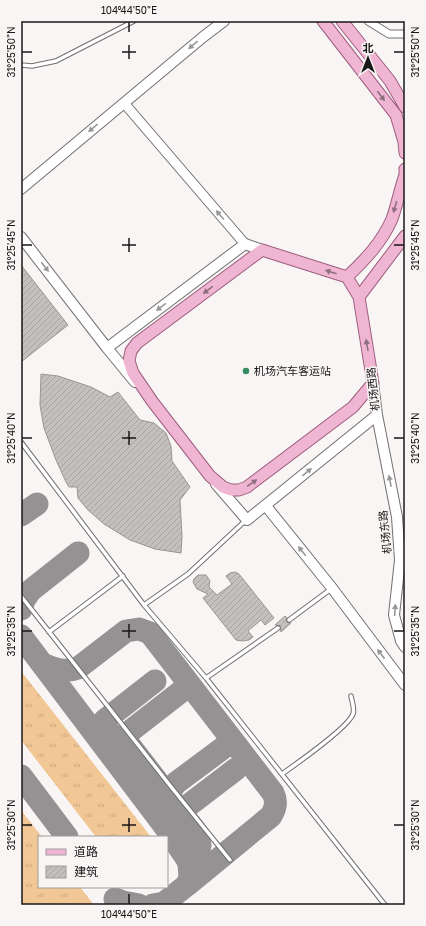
<svg xmlns="http://www.w3.org/2000/svg" width="426" height="926" font-family="'Golos Text','Noto Sans SC',sans-serif">
<style>
.grass{fill:url(#grass-tufts)}
.lines{fill:none;stroke-linecap:round;stroke-linejoin:round}
.taxiway{stroke:#949292;stroke-width:23}
.building{fill:url(#building-hatch);stroke:#989593}
.service-casing{stroke:#726f6f;stroke-width:5.5}
.minor-casing{stroke:#726f6f;stroke-width:9}
.tertiary-casing{stroke:#726f6f;stroke-width:11}
.secondary-casing{stroke:#726f6f;stroke-width:12}
.primary-casing{stroke:#9d5e7e;stroke-width:13}
.service{stroke:#fff;stroke-width:3.5}
.minor{stroke:#fff;stroke-width:7}
.tertiary{stroke:#fff;stroke-width:9}
.secondary{stroke:#fff;stroke-width:10}
.primary{stroke:#efb5d3;stroke-width:11}
.oneway{fill:#989797}
.oneway2{fill:#8f6e7e}
.ticks{fill:none;stroke:#191717;stroke-width:1.5}
.poi-dot{fill:#378c5f;stroke:#f9f5f5;stroke-width:1.5}
.labels{text-anchor:middle;stroke-width:3;stroke-linejoin:round;paint-order:stroke}
.poi-label{font-size:11px;fill:#191717;stroke:#f9f5f5;text-anchor:start}
.street-label{font-size:11px;fill:#191717;stroke:#f9f5f5}
.neatline{fill:none;stroke:#191717;stroke-width:1.5}
.ticks-label{font-size:10px;text-anchor:middle;fill:#191717}
</style>
<defs>
<pattern id="grass-tufts" width="24" height="20" patternUnits="userSpaceOnUse"><rect width="24" height="20" fill="#f0c795"/><path d="M3 7l-1-3M5 7V3M7 7l1-3M15 17l-1-3M17 17v-4M19 17l1-3" fill="none" stroke="#cdaa80"/></pattern>
<pattern id="building-hatch" width="6" height="6" patternUnits="userSpaceOnUse"><rect width="6" height="6" fill="#c3c0be"/><path d="M-1 1l2-2M0 6l6-6M5 7l2-2" fill="none" stroke="#a7a4a3"/></pattern>
</defs>
<rect width="100%" height="100%" fill="#f9f5f5"/>
<path class="grass" d="M21,671l130,166h-55l-75,-97z
M21,810l21,27h-3v50h41l14,18h-73z"/>
<g class="lines">
<path class="taxiway" d="M21,515l16,-11
M21,609l3,-9 6,-9 48,-38
M21,636l145,192 21,31 2,5 1,13 -3,8 -23,18 -11,2
M43,664c12,5 22,9 35,4l48,-37 13,-2 11,4 123,160c4,8 3,15 -2,23l-84,69
M93,731l19,4 15,7 70,91 3,12 -3,16
M99,739l2,-13 4,-6 50,-39
M124,755l1,-15 4,-8 54,-42
M21,776l46,61
M166,808l2,-14 8,-11 51,-38
M173,823l2,-5 6,-7 55,-42
M115,899l8,3 16,3"/>
</g>
<path class="building" d="M21,265l47,60 -47,37z
M41,374l17,2 33,11 19,10 8,-5 22,28 14,3 12,10 5,13 1,15 18,26 -10,13 2,36 -1,17 -26,-4 -25,-9 -26,-16 -16,-14 -10,-12 -1,-11h-8l-3,-5 -10,-22 -12,-32 -4,-23z
M235,572l4,2 35,44 -9,7 -4,-5 -13,11 5,6 -4,3 -7,1 -6,-1 -33,-42 5,-4 -11,-5 -4,-7 1,-3 4,-4h8l4,6 -1,6 8,8 15,-11 -6,-8 4,-3z
M285,616l2,2v4l4,1 -10,9 -1,-6 -5,-1z"/>
<g class="lines">
<defs>
<path id="service" d="M21,65l11,1 24,-5 78,-40
M21,442l123,163 62,73 179,227
M21,596l151,192 58,72
M144,605l44,-31 58,-54
M289,620l42,-31
M49,632l74,-56
M206,678l72,-50
M282,774c14,-10 66,-46 71,-60 2,-5 -1,-12 -2,-18"/>
<path id="minor" d="M368,21l21,13h16"/>
<path id="tertiary" d="M124,103l121,141"/>
<path id="secondary" d="M21,189l182,-152 21,-16
M21,237l86,111
M135,382l-28,-34 138,-104 17,6
M377,415l20,102 3,43 -6,55 7,26 4,6
M216,484l31,36 130,-105 -4,-32
M266,506l66,82 73,97"/>
<path id="primary" d="M323,21l73,94 8,27 1,11
M342,21l48,60 15,26
M347,277c18,-17 35,-35 45,-58 5,-14 8,-30 13,-44v-6
M359,297l-12,-20 -85,-27 -125,93 -6,8 -2,10 4,12 19,28 58,75 13,11 8,3h8l8,-3 106,-80 20,-24 -14,-86 46,-61"/>
</defs>
<use href="#service" class="service-casing"/>
<use href="#minor" class="minor-casing"/>
<use href="#tertiary" class="tertiary-casing"/>
<use href="#secondary" class="secondary-casing"/>
<use href="#primary" class="primary-casing"/>
<use href="#service" class="service"/>
<use href="#minor" class="minor"/>
<use href="#tertiary" class="tertiary"/>
<use href="#secondary" class="secondary"/>
<use href="#primary" class="primary"/>
</g>
<defs><path id="oneway-solid" d="M-6-.8H1V-3.2L6.5 0L1 3.2V.8H-6Z"/></defs>
<g class="oneway">
<use href="#oneway-solid" transform="translate(193 45) rotate(140)"/>
<use href="#oneway-solid" transform="translate(93 128) rotate(140)"/>
<use href="#oneway-solid" transform="translate(220 215) rotate(-130)"/>
<use href="#oneway-solid" transform="translate(45 267) rotate(52)"/>
<use href="#oneway-solid" transform="translate(161 307) rotate(143)"/>
<use href="#oneway-solid" transform="translate(307 472) rotate(-39)"/>
<use href="#oneway-solid" transform="translate(390 481) rotate(-101)"/>
<use href="#oneway-solid" transform="translate(302 551) rotate(-129)"/>
<use href="#oneway-solid" transform="translate(395 610) rotate(-86)"/>
<use href="#oneway-solid" transform="translate(381 654) rotate(-127)"/>
</g>
<g class="oneway2">
<use href="#oneway-solid" transform="translate(381 96) rotate(53)"/>
<use href="#oneway-solid" transform="translate(395 207) rotate(106)"/>
<use href="#oneway-solid" transform="translate(331 272) rotate(-163)"/>
<use href="#oneway-solid" transform="translate(208 290) rotate(143)"/>
<use href="#oneway-solid" transform="translate(367 345) rotate(-100)"/>
<use href="#oneway-solid" transform="translate(252 483) rotate(-35)"/>
</g>
<path class="ticks" d="M129,22v10M129,45v14M22,52h10M122,52h14M394,52h10M129,238v14M22,245h10M122,245h14M394,245h10M129,431v14M22,438h10M122,438h14M394,438h10M129,624v14M22,631h10M122,631h14M394,631h10M129,818v14M22,825h10M122,825h14M394,825h10M129,894v10"/>
<circle class="poi-dot" cx="246" cy="371" r="4"/>
<g class="labels">
<g class="poi-label">
<text x="254" y="375">机场汽车客运站</text>
</g>
<g class="street-label">
<text transform="translate(373 389) rotate(-96)" y="4">机场西路</text>
<text transform="translate(385 532) rotate(-96)" y="4">机场东路</text>
</g>
</g>
<rect width="426" height="926" fill="none" stroke="#f9f5f5" stroke-width="44"/>
<rect x="38" y="836" width="130" height="52" fill="#f9f5f5" stroke="#9f9c9c"/>
<rect x="46" y="849" width="20" height="6" fill="#efb5d3" stroke="#9f9c9c"/>
<text x="74" y="856" font-size="12" fill="#191717">道路</text>
<rect x="46" y="866" width="20" height="12" fill="url(#building-hatch)" stroke="#9f9c9c"/>
<text x="74" y="876" font-size="12" fill="#191717">建筑</text>
<g transform="translate(368 58)" stroke="#f9f5f5" stroke-width="3" paint-order="stroke">
<path d="M0-3L7 15L0 10L-7 15Z" fill="#191717"/>
<text y="-6" font-size="11" font-weight="bold" text-anchor="middle" fill="#191717">北</text>
</g>
<rect x="22" y="22" width="382" height="882" class="neatline"/>
<g class="ticks-label">
<text x="129" y="14">104°44'50"E</text>
<text transform="translate(11 52) rotate(-90)" y="4">31°25'50"N</text>
<text transform="translate(415 52) rotate(-90)" y="4">31°25'50"N</text>
<text transform="translate(11 245) rotate(-90)" y="4">31°25'45"N</text>
<text transform="translate(415 245) rotate(-90)" y="4">31°25'45"N</text>
<text transform="translate(11 438) rotate(-90)" y="4">31°25'40"N</text>
<text transform="translate(415 438) rotate(-90)" y="4">31°25'40"N</text>
<text transform="translate(11 631) rotate(-90)" y="4">31°25'35"N</text>
<text transform="translate(415 631) rotate(-90)" y="4">31°25'35"N</text>
<text transform="translate(11 825) rotate(-90)" y="4">31°25'30"N</text>
<text transform="translate(415 825) rotate(-90)" y="4">31°25'30"N</text>
<text x="129" y="918">104°44'50"E</text>
</g>
</svg>
